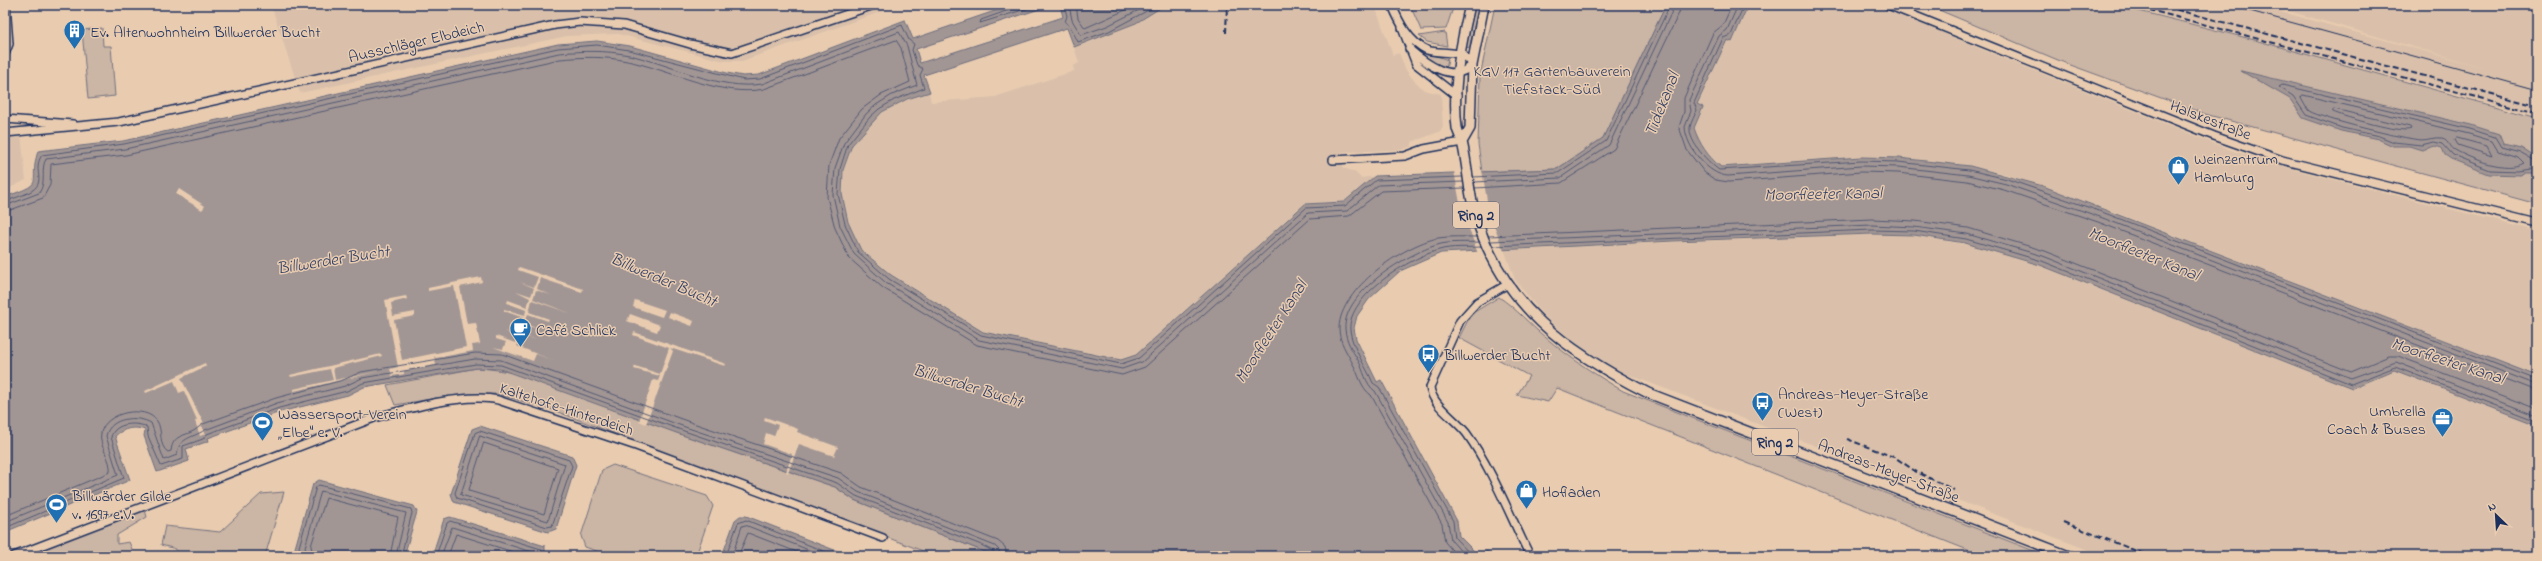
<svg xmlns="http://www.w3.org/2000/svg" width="2542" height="561" font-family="'Indie Flower',sans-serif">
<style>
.built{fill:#dac0aa}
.green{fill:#cbb5a4;stroke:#737281}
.water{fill:#a29694;stroke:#6c6d7e}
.pier{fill:#e9ccb0}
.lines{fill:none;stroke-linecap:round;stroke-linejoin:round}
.shore{stroke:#515874;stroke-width:1}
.minor-casing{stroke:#1b2f5e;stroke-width:10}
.major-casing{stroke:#1b2f5e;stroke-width:12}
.minor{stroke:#e9ccb0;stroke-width:7}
.major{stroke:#e9ccb0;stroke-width:9}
.tram{stroke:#1b2f5e;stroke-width:1}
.rail{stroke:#1b2f5e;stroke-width:2;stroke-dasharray:6 3;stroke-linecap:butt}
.labels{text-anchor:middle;stroke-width:3;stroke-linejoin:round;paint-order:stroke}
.shield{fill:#e9ccb0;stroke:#595e77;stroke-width:1}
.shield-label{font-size:15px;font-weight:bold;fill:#1b2f5e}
.poi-label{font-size:16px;fill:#1b2f5e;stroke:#e9ccb0;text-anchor:start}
.street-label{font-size:16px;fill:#1b2f5e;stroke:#e9ccb0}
.park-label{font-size:16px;fill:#2d3c65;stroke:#e9ccb0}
.water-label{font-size:17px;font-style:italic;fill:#2f3e66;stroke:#e9ccb0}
</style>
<rect width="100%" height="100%" fill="#e9ccb0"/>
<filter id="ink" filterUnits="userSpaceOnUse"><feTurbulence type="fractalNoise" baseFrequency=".025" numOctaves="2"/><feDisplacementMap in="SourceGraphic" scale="8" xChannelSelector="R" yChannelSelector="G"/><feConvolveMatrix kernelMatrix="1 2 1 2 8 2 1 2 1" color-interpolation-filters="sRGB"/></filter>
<g filter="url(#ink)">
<path class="built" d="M271,5h629l-158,56h-18l-106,-27 -51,2 -267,57z
M1165,5h202l9,4 17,46 6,-2 7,17 7,9 11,11 17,4 2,33 -4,5 -27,10v4l-11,4 -59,2 1,16 12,4 6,6 14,-2 -31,26 -40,2 -168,151 -15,5 -138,-28 -92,-57 -30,-26 -13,-27 -6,-28 1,-24 9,-24 25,-31 19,-12 33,-11 2,10 64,-5 79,-26 -1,-5 6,-3 -5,-16 62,-24z
M1748,5h132l101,44 252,102 63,19 241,61v145l-434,-168 -95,-33 -38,-9 -249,1 -14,-14 -11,-17 -2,-8 9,-21 -6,-3 30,-65 5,2z
M2122,5h134l230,63 -218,-63h269v111l-290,-80z
M21,134l5,46 -20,10 2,7 -3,4v-64z
M1872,234l42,1 66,12 60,18 311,123 43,-18 143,55v131h-433l-488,-186 -40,-26 -33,-29 -28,-35 -11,-31z"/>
<path class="green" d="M1410,5h44l-8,24 -25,1z
M1475,5h5l-11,43 -3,-1z
M1495,5h171l-63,133 -46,31 -75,3 -4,-28 2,-68z
M1927,5h188l136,34 286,79v86l-332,-90 -140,-51z
M102,28l1,18h8l4,50 -27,3 -6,-69z
M1445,32l2,14 -20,-4 -8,-6z
M1411,42l9,8 28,10 -2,9 -17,-9z
M1499,297c18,12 30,27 46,40 25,21 51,38 78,54l424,165h-64l-426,-168 -9,14 -31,-7 12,-19 -70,-38 12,-24z
M477,368c53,2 111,32 161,50 65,25 131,46 197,69l19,13 141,56h-59l-386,-147 -54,-15 -47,2 -54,9 -8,-20z
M613,465l94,31 6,10 -17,50h-85l-26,-9 -4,-11 21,-66z
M284,492l-19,64h-90l1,-7 -15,-4 4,-19 55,6 41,-38z
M145,510l2,7 -30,18v9l12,-2 3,7 -3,7h-108z"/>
<path class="water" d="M1012,5h40l-136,44 4,14 143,-46 -3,-12h105l-29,18 -62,24 -7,-19 -143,47 6,17 -23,7 -25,13 -30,33 -9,25 -1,24 6,28 13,28 30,25 92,57 138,28 15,-5 169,-151 39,-2 31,-26 182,-7 46,-31 63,-133h82l-16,37 -5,-2 -30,64 6,3 -9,21c5,15 14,29 27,39l140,-10 38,1 71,8 73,20 494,190v49l-143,-55 -42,18 -312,-123 -75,-22 -51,-8 -42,-1 -199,7 -232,12 -41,18 -31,28 -12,17 -3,12 2,11 21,43 4,-2 76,141 2,15 19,19 9,-4 8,5h-500l-141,-56 -19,-13 -153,-52 -182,-66 -23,-1 -113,19 -16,8 -68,17 -72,26 1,3 -23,8 3,12 -32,11 -13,-36 1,-6c-11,-4 -21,-2 -30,6l15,44 -125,52v-335c44,-16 22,-10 33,-46l85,-10 435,-97 39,-3 33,5 97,27 16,3 16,-1 146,-55 8,19z
M2241,71l230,54 28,9 4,10 18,4 15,10 1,18 -6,-3h-8l-2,2 -32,-1 -38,-15 -6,-4 -3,-7 -7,-2 -13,4 -13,-4h-16l-15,-7 -37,-8 -38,-13 -13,-19z
M480,426l92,30 4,9 -20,64 -8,3 -94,-30 -3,-8 21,-65z
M319,480l95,26 3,6 -13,44 -106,-2 -3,-6 18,-64z
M740,516h6l91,35 3,5h-118l13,-36z
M450,517l95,29v10h-113l12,-37z"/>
<path class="pier" d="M1482,170l7,43 15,38 -26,3 -18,-51 -6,-32z
M179,189l26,17 -3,4 -26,-16z
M519,267l64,22 -1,3 -42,-14 -3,11 14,6 -15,-5 -3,9 39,15 -40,-14 -3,12 20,7 -1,2 -20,-7 -4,10 13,4 -13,-2 -3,8 15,6 -15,-5 -4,11 40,16 -21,-8 -3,7 -40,-14 10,2 3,-7 -10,-3v-3l19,7 2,-6 -12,-6 13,5 2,-8 -12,-6 13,5 3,-9 -20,-7v-2l21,6 1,-5 -19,-7 1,-3 19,7 3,-9 -14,-7 15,5 3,-8 -14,-6 14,5 4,-10 -20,-7z
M481,277l1,5 -22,5 7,37 9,-1 4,21 -8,1 1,6 -37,7 -2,-2 2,9 -32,6v3l-12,2 -2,-7 8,-2 -13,-67 21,-4 1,3 -16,4 2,13 22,-4v4l-21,4 8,40 64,-13 -12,-61 -26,5v-3z
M635,300l30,10 -3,7 -29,-10z
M670,312l24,9 -2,5 -24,-9z
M630,314l30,11 -3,7 -30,-11z
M634,332l92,32 -1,2 -55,-18 3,3 -27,73 -7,-3 14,-41 5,1 2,-5 -26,-7 1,-3 25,8 9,-26 -36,-13z
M381,354l1,2 -49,12 2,12 45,-9 -86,20v-2l39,-9 -3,-11 -39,8 -1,-2z
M205,363l1,3 -25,12 23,46 -3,1 4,9 -5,2 -5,-15 2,-1 -13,-29 -5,2 -5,-12 -28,12 -1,-2z
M765,417l33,12 -1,3 41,15 -4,9 -35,-12 -11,29 -2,-1 6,-18 -29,-10 3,-11 8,3 4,-11 -14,-5z"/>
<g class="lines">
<path class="shore" d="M1011,5l-2,5 -28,10 -1,3 59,-18
M1064,5l3,11 -2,6 5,4 8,16 31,-11 49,-26
M1069,5l3,15 9,15 26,-9 42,-21
M1076,5l2,13 7,10 52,-23
M1732,5l-9,20 -10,8 -29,65v14l-5,15 8,23 17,22 11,8 14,2 132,-10 37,1 69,8 37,9 94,32 439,169
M1738,5l-11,25 -8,6 -30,64 2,11 -6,16c1,20 23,48 43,49l133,-10 37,1 70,8 38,9 94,33 437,168
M1744,5l-13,30 -8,3 -29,65 3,7c-2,5 -6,12 -7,17 -2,15 19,36 29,43l142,-9 37,1 71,8 38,9 95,33 435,168
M2303,95l166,39 23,7 6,10 20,6 6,6c-17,10 -53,-4 -69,-13 -6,-3 -5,-10 -13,-12 -8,-1 -14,2 -21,2 -16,-1 -99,-21 -112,-29 -3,-3 -6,-9 -8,-13z
M2334,109l76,18 1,2c-8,5 -67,-12 -78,-17z
M2457,138l30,8 5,10 -34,-11 -3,-5z
M2537,162l-17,-10 -19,-5 -6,-10 -25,-8 -188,-44 -3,2 14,9 13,19 36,13 37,8 15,6 27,3 13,-3 9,2 10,11 37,15 28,1 13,-2 6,3
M1473,177l85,-4 48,-32 64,-136
M1474,182l86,-4 49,-33 66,-140
M1475,188l86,-5 53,-34 65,-136 2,-8
M5,201c6,-1 12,-4 18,-6 29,-11 7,-23 19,-40l82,-11 434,-96 39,-3 32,5 115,30 16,-1 142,-54 7,15 5,4 -2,6 5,15 6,4 -3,6 4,13 -30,12 -15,9 -9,8 -22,27 -8,25 -2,25 7,30 13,28 31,27 92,56 140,29 18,-6 167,-150 39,-2 31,-26 86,-3
M5,206l34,-13c8,-11 1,-24 7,-34l79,-10 434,-96c24,-2 46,-3 70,2 41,9 91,36 133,29l137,-52 8,14 10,39 -25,10 -16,10 -10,9 -22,29 -9,25 -2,27 7,31 14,28 32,29 93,57 143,29 20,-7 166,-149 39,-2 31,-26 85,-3
M5,212l38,-14 7,-13 1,-21 75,-9 434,-96c23,-2 44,-3 67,2 41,8 95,37 137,28l132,-49 5,8 9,34 -29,13 -19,14 -23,29 -10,27 -2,32 8,31 14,30 34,30 94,57 145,30 23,-8 165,-148 39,-3 32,-25 83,-3
M1489,236l383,-17 43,2 53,7 77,23 306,121 38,-16h9l139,53
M1491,241l381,-16 42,2 53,7 76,22 308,122 45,-16 141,54
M1493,246l379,-16 42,1 52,8 76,22 309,123 44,-17 142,54
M480,431l89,29 3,6 -20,60 -5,1 -90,-29 -2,-5 20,-60z
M480,436l85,28 -17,57 -87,-26z
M484,443l74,25 -14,46 -75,-23z
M5,516l105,-44c2,-13 -12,-26 -9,-39 4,-21 44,-29 56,-12 6,9 1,25 11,31l3,-1c2,-17 13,-14 24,-21 3,-2 5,-4 8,-6l73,-26 67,-18 18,-8 114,-19 27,1 185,67 154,52 20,14 137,54 7,6 2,9
M5,522l113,-47 -12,-39c4,-19 31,-21 45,-13l13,37 13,-5c1,-17 15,-17 28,-25l72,-27 68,-17 17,-8 113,-19 26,1 184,67 153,51 20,14 137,54 4,4 2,6
M5,528l119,-50 -13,-41c4,-15 26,-15 36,-10l1,9 13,30 22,-7v-13l20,-7 4,-5 72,-26 68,-17 16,-8 113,-19 25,1 183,66 153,52 19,13 123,48 14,7 3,5
M302,556l-3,-9 17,-60 3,-2 92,24 1,4 -11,43
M307,556l-2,-9 16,-56 85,22 -10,43
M313,556l-2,-10 15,-48 72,19 -8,39
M436,556l11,-33 3,-2 91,28 1,7
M441,556l11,-29 83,26 2,3
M448,556l8,-22 70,22
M726,556l12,-33 8,-3 90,36
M732,556l10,-30 3,-1 79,31
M738,556l10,-23 59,23
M1457,556l-12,-14 -3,-18 -71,-129c-10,-7 -12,-20 -18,-31 -6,-12 -14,-22 -14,-36 1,-39 64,-83 99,-90 12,-2 27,-1 39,-1
M1465,556l-14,-16 -3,-18 -73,-131c-10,-7 -11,-21 -17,-31 -6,-10 -12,-19 -13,-31 -2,-37 62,-75 92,-84 13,-4 29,-2 43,-3
M1472,556l-17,-18 -2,-17 -74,-134 -6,-4c-7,-17 -21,-35 -23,-53 -3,-34 61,-73 89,-80 13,-4 29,-2 42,-3"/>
<defs>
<path id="minor" d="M1392,5c7,17 17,37 35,45 14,5 38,-2 45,15 -19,20 -48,-3 -63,-16
M1888,5l326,131 68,24 255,63
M1402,28l14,36 41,32
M5,54l4,-10 -3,-39
M5,119l68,5
M5,133l114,-11 436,-97 25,-3 44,3 66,19 42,9 142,-48
M1333,160l72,-4 19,-7 38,-7
M1508,284l-31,18 -17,19 -30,66c2,19 26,32 37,47 26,37 43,82 63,122
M14,556l360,-138c32,-9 92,-26 124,-18l138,46 247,92"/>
<path id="major" d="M1470,5c-9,39 -18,83 -13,123 1,5 4,9 5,14 6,24 6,48 13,72 27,92 92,138 173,179l421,163
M1462,142l8,-14 2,-63 12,-60"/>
</defs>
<use href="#minor" class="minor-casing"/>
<use href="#major" class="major-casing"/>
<use href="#minor" class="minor"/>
<use href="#major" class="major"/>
<path class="tram" d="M2228,5l309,85"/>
<path class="rail" d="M2131,5l406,108
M2159,5l378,101
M1226,33l1,-28
M1847,439l49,19 19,13 39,19
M2063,522l86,34"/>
</g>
</g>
<defs>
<symbol id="building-pin" viewBox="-11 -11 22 30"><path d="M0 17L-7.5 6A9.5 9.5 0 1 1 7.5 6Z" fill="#1f6fb2" stroke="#e9ccb0"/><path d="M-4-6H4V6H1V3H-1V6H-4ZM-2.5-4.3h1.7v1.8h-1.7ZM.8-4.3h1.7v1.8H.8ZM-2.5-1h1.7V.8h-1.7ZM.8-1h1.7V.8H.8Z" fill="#fff"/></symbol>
<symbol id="shop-pin" viewBox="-11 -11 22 30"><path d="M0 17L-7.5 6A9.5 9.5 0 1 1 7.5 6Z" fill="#1f6fb2" stroke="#e9ccb0"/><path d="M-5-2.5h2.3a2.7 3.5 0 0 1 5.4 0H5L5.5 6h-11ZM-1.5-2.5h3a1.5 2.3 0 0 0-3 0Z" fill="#fff"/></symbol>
<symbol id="cafe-pin" viewBox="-11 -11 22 30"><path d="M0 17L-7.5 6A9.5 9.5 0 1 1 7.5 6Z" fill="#1f6fb2" stroke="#e9ccb0"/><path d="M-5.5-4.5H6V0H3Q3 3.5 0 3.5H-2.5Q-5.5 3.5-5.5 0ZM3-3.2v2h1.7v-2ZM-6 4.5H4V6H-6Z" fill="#fff"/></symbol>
<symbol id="bus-pin" viewBox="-11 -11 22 30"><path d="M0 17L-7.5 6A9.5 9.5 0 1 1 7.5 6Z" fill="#1f6fb2" stroke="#e9ccb0"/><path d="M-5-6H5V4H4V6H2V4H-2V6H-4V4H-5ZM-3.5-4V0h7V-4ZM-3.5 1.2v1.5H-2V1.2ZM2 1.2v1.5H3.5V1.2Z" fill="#fff"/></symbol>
<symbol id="office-pin" viewBox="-11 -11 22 30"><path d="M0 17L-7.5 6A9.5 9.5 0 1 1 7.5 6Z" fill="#1f6fb2" stroke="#e9ccb0"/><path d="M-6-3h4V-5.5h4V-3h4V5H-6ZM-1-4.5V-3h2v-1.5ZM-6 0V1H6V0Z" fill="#fff"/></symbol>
<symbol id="stadium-pin" viewBox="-11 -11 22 30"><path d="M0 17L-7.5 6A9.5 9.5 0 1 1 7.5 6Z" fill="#1f6fb2" stroke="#e9ccb0"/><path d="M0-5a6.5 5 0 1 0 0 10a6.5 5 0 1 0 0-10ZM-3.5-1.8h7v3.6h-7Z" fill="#fff"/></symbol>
</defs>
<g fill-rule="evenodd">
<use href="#building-pin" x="62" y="18" width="25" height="34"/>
<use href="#shop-pin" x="2166" y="154" width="25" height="34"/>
<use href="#cafe-pin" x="508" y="316" width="25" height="34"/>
<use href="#bus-pin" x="1416" y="342" width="25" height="34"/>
<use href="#bus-pin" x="1750" y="390" width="25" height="34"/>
<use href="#office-pin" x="2430" y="406" width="25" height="34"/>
<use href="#stadium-pin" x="250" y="410" width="25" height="34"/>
<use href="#shop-pin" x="1514" y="478" width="25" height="34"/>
<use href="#stadium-pin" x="44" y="492" width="25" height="34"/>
</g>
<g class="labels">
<g class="shield">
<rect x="1453" y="202" width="46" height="26" rx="3"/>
<rect x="1752" y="429" width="46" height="26" rx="3"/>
</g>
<g class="shield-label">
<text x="1476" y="220">Ring 2</text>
<text x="1775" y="447">Ring 2</text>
</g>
<g class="poi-label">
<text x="90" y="37">Ev. Altenwohnheim Billwerder Bucht</text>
<text x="2194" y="164">Weinzentrum<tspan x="2194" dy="18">Hamburg</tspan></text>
<text x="536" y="335">Café Schlick</text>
<text x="1444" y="360">Billwerder Bucht</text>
<text x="1778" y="399">Andreas-Meyer-Straße<tspan x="1778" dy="18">(West)</tspan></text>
<text x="2426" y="416" text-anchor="end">Umbrella<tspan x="2426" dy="18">Coach &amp; Buses</tspan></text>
<text x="278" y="419">Wassersport-Verein<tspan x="278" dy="18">„Elbe" e. V.</tspan></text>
<text x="1542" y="497">Hofladen</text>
<text x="72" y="501">Billwärder Gilde<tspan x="72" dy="18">v. 1697 e.V.</tspan></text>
</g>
<g class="street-label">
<text transform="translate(416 41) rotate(-13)" y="6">Ausschläger Elbdeich</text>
<text transform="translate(2211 119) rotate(21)" y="6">Halskestraße</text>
<text transform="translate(567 408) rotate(18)" y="6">Kaltehofe-Hinterdeich</text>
<text transform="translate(1889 470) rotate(21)" y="6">Andreas-Meyer-Straße</text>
</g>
<g class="park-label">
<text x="1552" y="76">KGV 117 Gartenbauverein<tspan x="1552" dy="18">Tiefstack-Süd</tspan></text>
</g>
<g class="water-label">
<text transform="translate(1661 104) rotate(-68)" y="6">Tidekanal</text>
<text transform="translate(1823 193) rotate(-1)" y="6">Moorfleeter Kanal</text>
<text transform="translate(2144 253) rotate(22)" y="6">Moorfleeter Kanal</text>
<text transform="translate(333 259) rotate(-9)" y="6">Billwerder Bucht</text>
<text transform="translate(664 279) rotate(23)" y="6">Billwerder Bucht</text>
<text transform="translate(1270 331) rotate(-57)" y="6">Moorfleeter Kanal</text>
<text transform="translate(2448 360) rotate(18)" y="6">Moorfleeter Kanal</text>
<text transform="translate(968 385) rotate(17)" y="6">Billwerder Bucht</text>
</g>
</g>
<rect width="2542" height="561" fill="none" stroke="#e9ccb0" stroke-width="20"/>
<rect x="10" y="10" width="2522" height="541" fill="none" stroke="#1b2f5e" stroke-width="1.5" filter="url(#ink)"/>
<g transform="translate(2496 515) rotate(335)" stroke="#e9ccb0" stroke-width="3" paint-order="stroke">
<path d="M0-3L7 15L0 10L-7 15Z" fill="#1b2f5e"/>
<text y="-6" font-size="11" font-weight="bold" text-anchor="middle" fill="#1b2f5e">N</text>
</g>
</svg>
